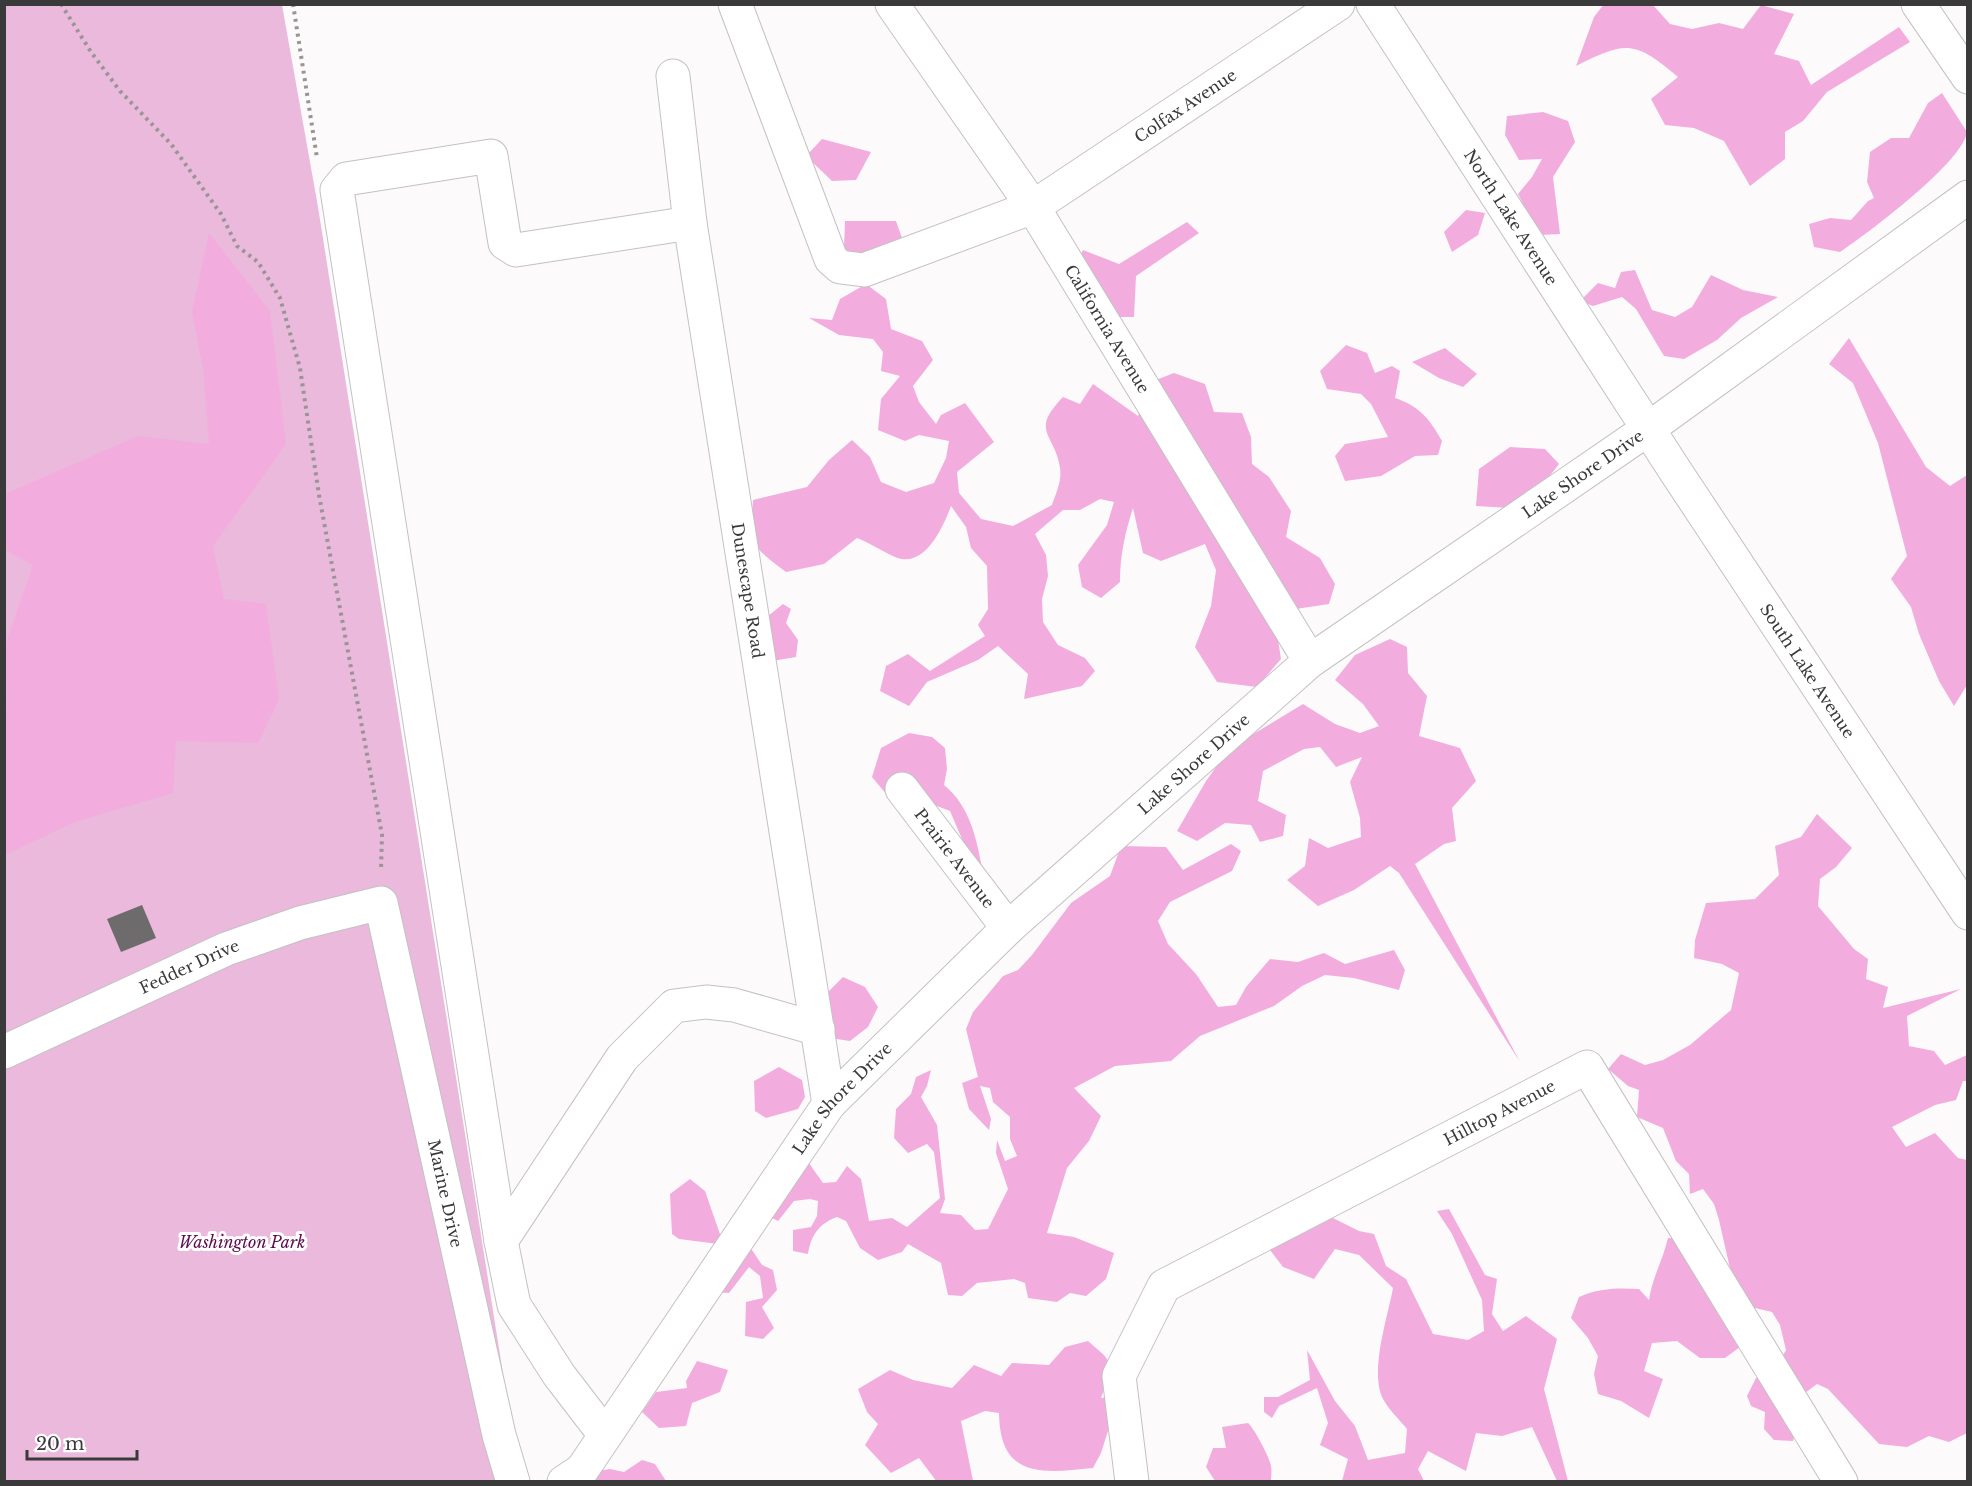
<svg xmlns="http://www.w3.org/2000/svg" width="1972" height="1486" font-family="'Libre Baskerville',serif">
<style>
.green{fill:#eab9db}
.forest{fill:#f2adde}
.building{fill:#6e6b6d}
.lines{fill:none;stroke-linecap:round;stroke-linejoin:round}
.minor-casing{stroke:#c4c1c3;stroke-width:35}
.path{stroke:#979596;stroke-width:4;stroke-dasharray:3 4.5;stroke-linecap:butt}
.minor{stroke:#fff;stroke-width:33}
.labels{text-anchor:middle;stroke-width:6;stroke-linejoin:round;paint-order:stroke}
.street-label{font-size:16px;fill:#3b3a3a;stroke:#fff}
.park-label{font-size:16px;font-style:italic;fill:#5d0d4e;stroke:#fff}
</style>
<rect width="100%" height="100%" fill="#fdfafc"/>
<path class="green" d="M5,5h277l36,202 202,1274 -515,1z"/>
<path class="forest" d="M1604,4l49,1 17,19 22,5 27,-6 24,6 18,-24 33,9 -20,40 25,7 12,24 88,-58 11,15 -83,50 -24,29 -18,11v27l-35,27 -26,-45 -30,-13 -29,-3 -14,-26 27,-22c-44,-37 -52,-36 -102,-11l18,-49z
M1942,93l25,39c-4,30 -100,102 -127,120l-26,-5 -5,-23 21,-6 21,2 17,-19 6,-3 -7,-16 3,-30 21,-14h18l19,-35z
M1543,112l25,9 7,21 -22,35 7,57 -21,1 -21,-41 14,-17 10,-18 -23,1 -14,-25 2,-19z
M822,139l49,13 -15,28 -24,1 -26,-25z
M1466,210l19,3 -7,22 -26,17 -8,-20z
M845,221h51l6,17 4,35 -33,3 -29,-27z
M1187,222l12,11 -63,43 -2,41h-45l-24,-28 18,-39 36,14z
M209,233l61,78 16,133 -73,102 11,53 42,5 13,96 -21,43 -82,-2 -3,52 -98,29 -70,33 -1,-141 3,-9 -2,-59 28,-81 -28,-15v-56l133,-58 71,8 -6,-75 -11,-57z
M1635,270l17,40 23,7 17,-10 19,-32 32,15 35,7 -37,21 -24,22 -33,19 -20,-3 -28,-47 -14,-12 -29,9 -13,-5 18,-18 17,5 6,-16z
M866,284l20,15 5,30 31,12 11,19 -20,26 6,16 17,22 5,-9 24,-12 29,39 -37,30 2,21 22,26 32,7 39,-21c4,-12 10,-24 8,-37 -5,-35 -31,-36 3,-71l17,7 13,-20 45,32 10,-33 26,-10 31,11 9,28 28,1 9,24 1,27 17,13 22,34 -5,26 34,21 15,26 -6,20 -33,5 -19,24 4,26 -24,28 -40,-5 -22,-35 16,-41 5,-36 -11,-26 -44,17 -18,-8 -10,-45c-8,25 -13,47 -13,74l-19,16 -19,-11 -4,-22 29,-40 7,-23 -14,-3 -20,11h-17l-28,24 11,21 2,21 -6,23 1,23 15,23 27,13 10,13 -13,15 -58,13 4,-25 -30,-28 -20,14 -51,22 -18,24 -29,-15 6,-25 22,-12 22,17 55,-35 -7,-11 10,-16 -1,-43 -16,-18 -5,-21 -15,-21c-7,19 -26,64 -56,51 -13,-6 -25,-14 -38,-19l-33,26 -38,8c-35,-26 -36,-27 -33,-72l54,-13 22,-27 23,-20 18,17 11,25 25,10 28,-9 12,-25 3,-17 -30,-6 -14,6 -27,-11 3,-31 19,-23 -19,-5 2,-19 -10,-13 -34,-4 -30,-17 23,2 8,-21z
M1849,338l77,129 24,19 17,-11v210l-13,21 -15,-25 -20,-47 -8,-27 -20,-28 16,-23 -29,-113 -25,-60 -24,-19z
M1346,345l21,8 8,20 17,-7 8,5 -5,27c24,8 35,21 47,43l-4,14 -23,1 -34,20 -36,5 -10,-25 10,-12 43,-7 -17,-33 -10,-10 -34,-5 -7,-18z
M1445,348l32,26 -14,13 -24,-9 -27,-16z
M1510,447l35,2 14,15 -18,23 -31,21 -34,-2 3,-37z
M783,604l8,5 -5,14 12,17 -2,17 -24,4 -4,-45z
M1390,639l17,8 1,26 19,23 -8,40 41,12 16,33 -24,27 4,33 -12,3 -29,20 105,198 -121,-189 -9,-7 -36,24 -36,16 -31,-26 18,-14 4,-28 19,10 33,-11 -1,-19 -10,-36 12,-25 -26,10 -16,-20 -16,2 -41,22 -5,30 28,14 -3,21 -23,6 -9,-17 -26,-2 -28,18 -20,-10 29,-50 23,-32 74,-45 32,20 25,9 19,-7 -16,-22 -28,-24 20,-25z
M909,733l23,4 13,11 2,21 -3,16c27,22 33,56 39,88l-21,-34 -12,-28 -13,-5 -27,7 -18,-12 -20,-24 9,-29z
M1817,814l35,34 -16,19 -16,12 -2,27 36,43 14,10 -2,20 22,8 -5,21 78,-19 -54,27 2,30 25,5 11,14 22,-10v-29v55h-4l-7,19 -21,5 -43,22 14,20 29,-14 23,25 9,2v273l-18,9 -20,-6 -22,11 -28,-3 -51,-55 -11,-5 -12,9 -12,48 -19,-1 -10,-11 1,-17 -14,-6 -4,-10 9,-18 15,-2 15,-26 -6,-25 -8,-13 -17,-4 -15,39 -15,11h-25l-23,-17 -25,2 -8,28 19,8 -14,39 -28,-17 -23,-7 -4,-20 4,-18 -10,-18 -17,-20 8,-21c20,-9 39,-9 60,-8l10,11c3,-22 14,-40 19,-62l17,1 49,47 -15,-66 -5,-16 -11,-15 -13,5 -1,-20 -13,-13 -13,-33 -26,-11 2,-27 -11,-4 -20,-17 13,-15 24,11 18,-5 27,-15 41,-35 8,-37 -17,-9 -28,-6 1,-18 11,-37 49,-4 24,-24 -4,-29 26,-9z
M1231,844l10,7 -9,20 -62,31 -12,19 10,23 28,30 22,33 18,-2 10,-18 24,-28 28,3 26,-9 21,11 49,-14 11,20 -6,20 -45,-12 -29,-3 -23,11 -28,20 -74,30 -29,25 -56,5 -41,22 27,28 -12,25 -22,27 -20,65 27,4 40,16 -8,26 -20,17 -16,-3 -13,9 -29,-4 -3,-15 -11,-4 -37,4 -15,13 -14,-1 -7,-32 -33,-19 -6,8 -24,8 -18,-12 -14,-27 -9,-4c-19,7 -26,19 -29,37l-15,-3v-21l18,-3 6,-11 1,-15 -8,-2 -16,2 -16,20 -10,-5 38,-57 17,24 13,-1 11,-16 14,13 8,42 23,-3 15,9 33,-29 -6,-46 -7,-8 -19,9 -14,-15 2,-29 15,-15 5,-17 15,-7 -4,16 -6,11 16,28 8,74 -5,14 21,2 14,15 13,-1 20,-40 -12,-36 1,-13 8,21 12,-5 -7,-17v-22l-17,-15 -3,-14 -10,-2 11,33 -2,11 -20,-21 -7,-26 16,-6 -12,-48 7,-17 30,-36 15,-6 14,-15 39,-52 39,-27 11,-30 45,1 17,23z
M843,977l22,10 13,20 -10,20 -18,14 -20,-3 -6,-42z
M779,1067l23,13 3,17 -7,12 -32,9 -11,-7 -1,-30z
M690,1179l15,12 17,49 26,4 14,21 11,5 4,20 -15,17 12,21 -11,11 -18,-3 1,-34 17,-4 -3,-22 -11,-9 -20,26 -17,-1 6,-48 -39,-5 -7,-5 -2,-40z
M1449,1209l36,66 12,4 -5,35 11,17 23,-15 31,23 -13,50 24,92h-11l-25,-54 -30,9 -26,-3 -10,38 -38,-20 -10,18 6,12h-82l6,-22 -28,-14 8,-22 -11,-35 -38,18 -7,12 -8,-6v-15h14l32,-17 -3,-30 28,51 20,25 13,34 37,-7 2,-24c-8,-10 -18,-19 -24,-30 -14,-27 5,-83 10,-111l-34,-33 -24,-6 -21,30 -31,-12 -16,-21 25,-16 41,-12 26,13 15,3 12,32 20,13 27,55 35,6 16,-9 -2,-31 -30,-66 -15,-23z
M1088,1341l16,14 8,11 -11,32 18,-2 -18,57 -8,15c-54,6 -93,9 -94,-55l-14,-2 -24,10 12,60 -36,1 -18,-24 -28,15 -26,-28 13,-21 -11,-12 -9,-23 32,-19 23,10 39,8 22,-23 27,11 11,-13 37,2 16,-18z
M697,1361l31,9 -8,22 -28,11 -6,23 -27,2 -17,-16 14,-20 31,-4 -1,-7z
M1248,1423c6,5 22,35 23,43 1,5 0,11 0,15h-56l-9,-14 7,-19h13l-4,-21z
M642,1460l13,4 11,17 -76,1 2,-10 18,-3 14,3z"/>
<path class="building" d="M142,905l14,33 -35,14 -14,-33z"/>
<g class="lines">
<defs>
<g id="minor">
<path id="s1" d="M735,4l96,255 9,8 24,3 169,-63 305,-203"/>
<path id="s2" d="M892,4l141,203 277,454"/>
<path id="s3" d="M1373,4l303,468 292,441"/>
<path d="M1918,4l50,73"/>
<path id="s4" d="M673,76l17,147 139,881"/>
<path id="s5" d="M902,789l106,139"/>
<path id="s6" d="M4,1052l222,-103 74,-26 81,-20 118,532 14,47"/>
<path d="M501,1241l121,-183 52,-52 32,-4 28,3 84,24"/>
<path d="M605,1435l-46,-60 -45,-70 -13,-64 -164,-1051 9,-11 145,-23 14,87 11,7 174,-27"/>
<path id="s7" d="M564,1482l18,-12 247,-366 179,-176 302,-267 338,-232 320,-232"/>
<path id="s8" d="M1132,1482l-13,-106 45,-90 423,-219 254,415"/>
</g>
</defs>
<use href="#minor" class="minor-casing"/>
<path class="path" d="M61,4l30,48 29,39 51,53 50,70 16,32 21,16 22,36 20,70 19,127 63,340 -1,35
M293,4l24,154"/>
<use href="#minor" class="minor"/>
</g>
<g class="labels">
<g class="street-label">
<text dy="6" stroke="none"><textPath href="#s1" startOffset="672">Colfax Avenue</textPath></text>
<text dy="6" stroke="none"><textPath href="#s3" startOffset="254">North Lake Avenue</textPath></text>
<text dy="6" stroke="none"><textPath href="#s2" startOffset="390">California Avenue</textPath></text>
<text dy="6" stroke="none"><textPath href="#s7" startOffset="1448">Lake Shore Drive</textPath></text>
<text dy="6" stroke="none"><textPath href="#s4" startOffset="520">Dunescape Road</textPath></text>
<text dy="6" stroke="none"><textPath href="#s3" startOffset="796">South Lake Avenue</textPath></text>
<text dy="6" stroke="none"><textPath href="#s7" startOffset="962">Lake Shore Drive</textPath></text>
<text dy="6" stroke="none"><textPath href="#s5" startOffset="87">Prairie Avenue</textPath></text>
<text dy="6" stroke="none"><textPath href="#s6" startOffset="204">Fedder Drive</textPath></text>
<text dy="6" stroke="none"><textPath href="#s7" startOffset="476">Lake Shore Drive</textPath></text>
<text dy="6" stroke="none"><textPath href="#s8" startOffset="585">Hilltop Avenue</textPath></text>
<text dy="6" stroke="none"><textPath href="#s6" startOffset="704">Marine Drive</textPath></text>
</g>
<g class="park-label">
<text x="242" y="1248">Washington Park</text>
</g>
</g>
<rect width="1972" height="1486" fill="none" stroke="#3b3a3a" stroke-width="12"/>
<path d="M27 1450v9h110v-9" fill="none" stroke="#3b3a3a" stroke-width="3"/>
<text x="36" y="1450" font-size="18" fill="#3b3a3a" stroke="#ffffff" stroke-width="4.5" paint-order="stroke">20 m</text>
</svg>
